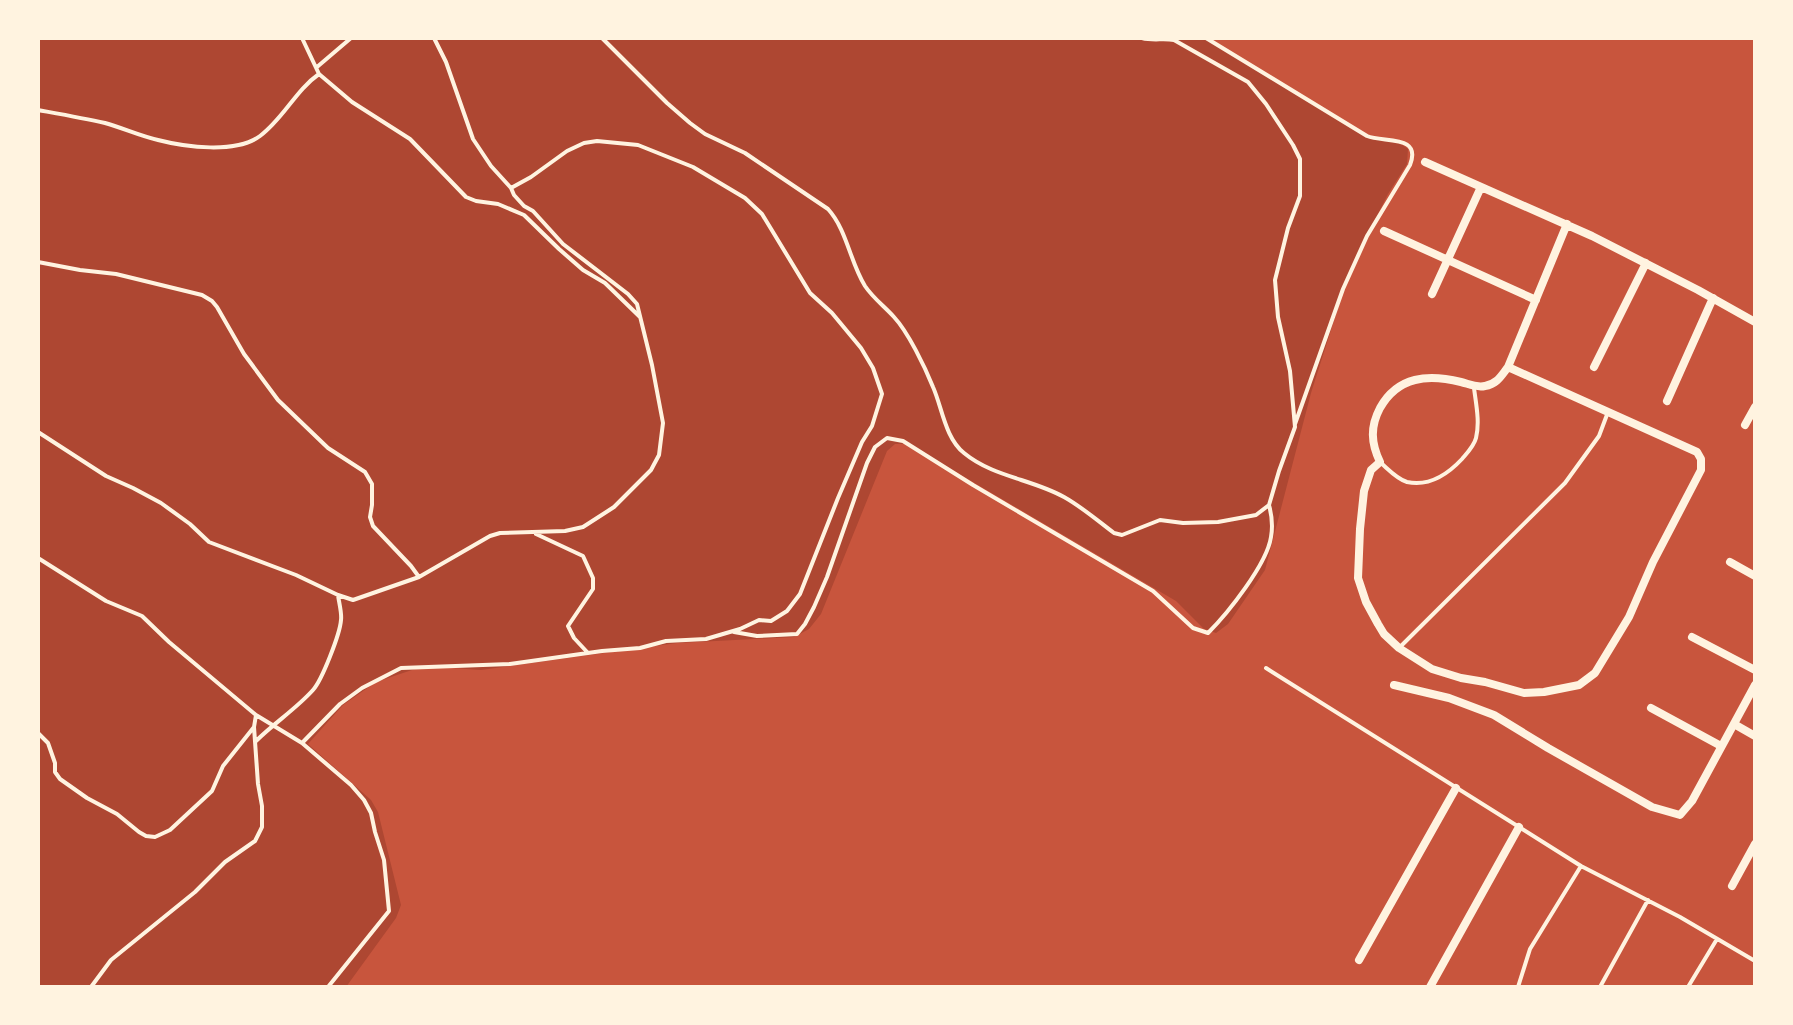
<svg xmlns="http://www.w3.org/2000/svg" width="1793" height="1025" font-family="Cabin,sans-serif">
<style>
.green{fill:#ae4732}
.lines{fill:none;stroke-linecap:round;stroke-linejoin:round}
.service{stroke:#fff3e0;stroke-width:4}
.minor{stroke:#fff3e0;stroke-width:8}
</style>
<rect width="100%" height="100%" fill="#c8553d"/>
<path class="green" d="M38,38h1167l160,97 32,6 11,8 -1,15 -19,30 -38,76 -39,123 -46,177 -37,54 -12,9 -12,-4 -28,-28 -268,-157h-13l-8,7 -66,163 -12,15 -15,8 -117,6 -196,27 -57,-4 -48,16 -33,23 -35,39 63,56 7,12 23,93 -5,13 -50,69h-308z"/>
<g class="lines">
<path class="service" d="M302,38l17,36 33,28 58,37 56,58 10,4 22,3 26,11
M434,38l12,24 27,77 18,27 20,22
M602,38l65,65 23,20 15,11 40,19 83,56c19,21 22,53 37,77 8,12 19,20 29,31 14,15 31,50 39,70 9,20 12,51 31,66 29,24 68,26 100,44 18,10 34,24 50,36l8,2 38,-15 23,3 35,-1 38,-7 13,-10 10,-34 16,-44 -5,-56 -12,-54 -3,-37 13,-52 12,-32v-37l-7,-14 -27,-41 -18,-22 -74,-42c-11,-2 -21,1 -32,-2
M1206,38l161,98c17,7 55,-2 43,29l-43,71 -24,53 -48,135
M317,67l34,-29
M38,110c22,4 45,8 67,13 18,5 35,13 53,17 27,7 78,14 102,-4 23,-17 36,-46 59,-62
M524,215l35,34 24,21 22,13 35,34
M38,262l42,8 36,4 86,21 10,6 5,6 27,47 34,46 50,48 37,24 7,12v21l-2,12 3,9 38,40 8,11
M38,432l68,44 27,12 28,15 29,21 19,18 87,33 42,20 15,5 66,-23 71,-41 10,-3 65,-2 18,-4 31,-20 37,-37 8,-15 4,-32 -11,-58 -15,-61 -9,-10 -65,-50 -30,-33 -9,-5 -10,-11 -3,-7 20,-11 36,-26 17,-8 13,-2 41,4 55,22 52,31 17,16 48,79 22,20 29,35 12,20 9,26 -10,32 -10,16 -24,56 -38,96 -13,17 -16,10 -12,-1 -19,9 -34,10 -40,2 -26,7 -38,3 -92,13 -109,4 -39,20 -22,16 -38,39 49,42 13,15 7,13 4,19 9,28 5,51 -61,76
M1381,463c8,7 16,16 26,19 23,5 41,-8 55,-23 6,-7 12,-13 14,-21 4,-16 0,-34 -2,-50
M536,534l47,22 10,22v11l-25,37 6,12 14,15
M38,558l68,43 36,15 27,26 87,73 46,28
M734,632l23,4 40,-2 8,-10 9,-17 13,-30 40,-114 8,-16 12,-9 16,3 70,44 180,106 40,37 15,5c20,-20 59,-69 63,-96 2,-11 1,-21 -2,-32
M1399,648l166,-165 34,-47 9,-24
M1266,668l315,198 99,51 75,44
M38,733l10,10 7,20v9l5,7 27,19 30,16 22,18 7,4 9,1 15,-7 42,-39 11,-25 31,-39 2,-12
M256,741c18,-18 40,-32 57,-51 9,-10 27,-56 28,-70 1,-7 -2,-17 -3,-25
M91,987l20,-27 84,-68 30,-30 30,-21 7,-14v-21l-4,-22 -4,-57
M1518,987l12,-38 51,-83
M1600,987l48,-87
M1688,987l29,-48"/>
<path class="minor" d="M1425,162l167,74 106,54 57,32
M1384,231l152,69
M1432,294l49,-107
M1508,367l189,85 4,7v11l-48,92 -24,55 -34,56 -16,12 -35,7 -20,1 -39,-11 -24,-4 -29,-9 -33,-21 -15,-14 -6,-10 -12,-22 -8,-24 2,-49 4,-38 7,-21 9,-8c-9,-19 -10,-35 0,-54 18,-32 48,-34 81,-26 8,2 15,6 24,4 12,-2 16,-10 23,-19l59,-143
M1594,367l52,-104
M1667,401l46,-103
M1745,425l10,-18
M1730,562l25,14
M1692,637l63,33
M1394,685l55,13 45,17 54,33 104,59 28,8 12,-14 63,-116
M1651,708l70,38
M1734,724l21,12
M1732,886l23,-42
M1359,960l97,-172
M1430,987l89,-160"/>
</g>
<rect width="1793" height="1025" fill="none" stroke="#fff3e0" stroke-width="80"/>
</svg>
